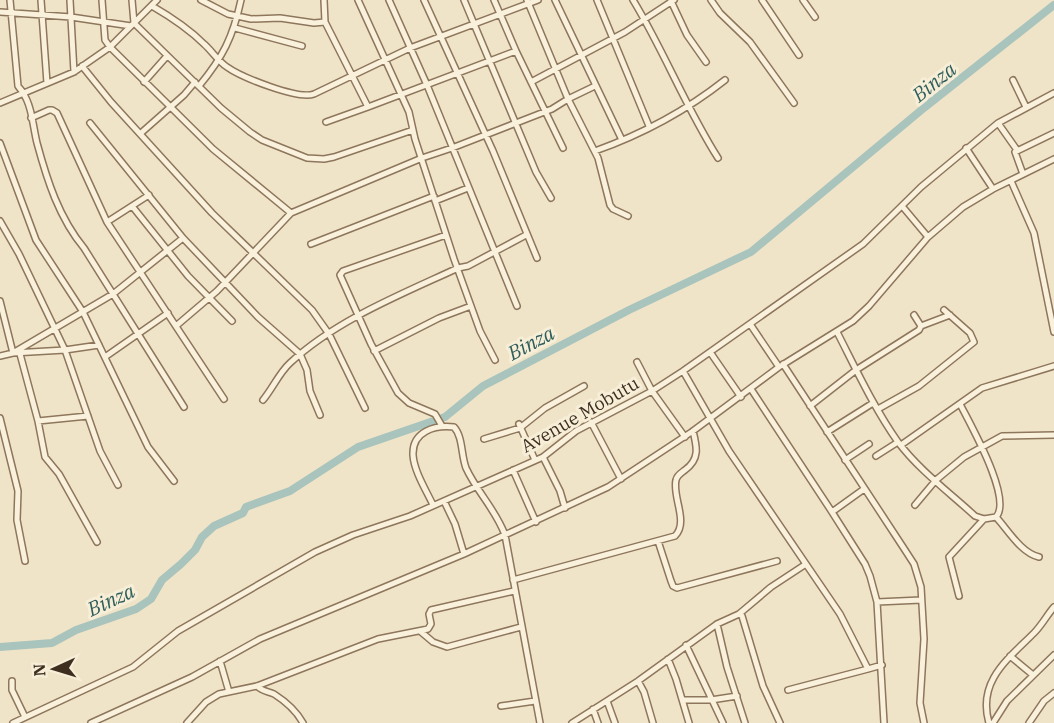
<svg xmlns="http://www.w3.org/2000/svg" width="1054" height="723" font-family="'IBM Plex Serif',serif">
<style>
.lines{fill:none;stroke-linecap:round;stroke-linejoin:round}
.river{stroke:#a9c4bc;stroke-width:8}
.minor-casing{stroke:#8d765c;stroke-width:8}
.minor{stroke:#faf1dc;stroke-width:5}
.labels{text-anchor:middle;stroke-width:6;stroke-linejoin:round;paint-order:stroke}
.street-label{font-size:18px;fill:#3d2e20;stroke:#f7eed8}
.water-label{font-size:20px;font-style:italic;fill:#2f5d5a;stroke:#f7eed8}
</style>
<rect width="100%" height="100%" fill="#f0e4c8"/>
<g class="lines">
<path class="river" d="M0,647l52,-4 24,-13 60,-21 15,-10 11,-19 19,-16 14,-14 7,-13 12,-11 29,-13 3,-6 44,-16 68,-44 87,-30 38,-31 146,-76 122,-58 174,-145 129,-102"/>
<defs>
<path id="minor" d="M10,0l8,86c1,2 4,4 5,7 9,13 10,34 14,50 10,37 22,75 47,105l100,159
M41,0l6,83
M70,0l4,72
M102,0l3,40 5,7 103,102 78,64
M132,0l2,23 87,85 29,24 12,8 45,18 17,1 10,-2 79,-27
M201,0l27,14 23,5 29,-1 34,5 11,-1
M324,0l1,22 43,85 148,-56
M358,0l51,112 6,27 39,120 26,72 15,29
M389,0l38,85 90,221
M424,0l69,151 44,107
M464,0l72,172 15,26
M494,0l22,51 47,97
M555,0l67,140
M597,0l52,126
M633,0c31,51 53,108 85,158
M711,0l9,13 30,29 44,61
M762,0l37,55
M803,0l12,17
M671,1l16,34 19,27
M152,6c19,11 36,22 52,38 8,7 14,17 23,23 14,10 71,33 87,27l96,-46 128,-48
M0,12l71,5 60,9
M235,28l67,18
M82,66l29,36 101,111 100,97 17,24 36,74
M1013,80l13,27
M144,82l23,-26
M531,82l94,-50 49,-32
M199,86c24,-29 34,-49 42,-86
M595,86l-27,13 30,59 12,47 3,4 15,7
M0,103l74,-31 36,-25 47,-47
M31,118l18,-8h3l5,3 50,109 117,177
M326,122l42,-15
M90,123l93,115 75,79 42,37 7,16 3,21 10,24
M998,123l19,27
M141,133l43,-38 11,-13
M0,143l36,97 47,72 65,135 26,34
M966,148l27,41
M595,151c45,-16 92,-41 130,-71
M1023,174l-8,-22 39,-19
M1011,181l23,52 20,99
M435,201l33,-13
M132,206l56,70 44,45
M902,206l26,31
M0,221l19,33 46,96 35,101 18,34
M107,222l42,-27
M311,244l123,-48
M0,301l13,52 52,-3 34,-5
M914,315l7,11
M750,324l29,43
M176,326l41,-35 74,-78 131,-55 30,-10 100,-39 16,-10 -41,-99
M837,332c19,37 37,76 61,110 21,28 52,51 77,74l9,3 12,-2c17,-18 -26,-93 -36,-113
M374,351l65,-33 32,-12
M710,352l31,45
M20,354l18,67 7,36 14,17 38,68
M0,356l13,-3 100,-59 70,-56
M105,357l63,-44
M637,362l15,29 33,46
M783,364l120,183 11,17 7,23 3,52 -4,64 4,20
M683,371l46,80 111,163 28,55 14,-4
M751,389l81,123 33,52 5,12 7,26 7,121
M263,400c10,-12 16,-27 27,-37 46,-43 112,-69 168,-95l10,-2 58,-31
M810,406l46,-36 63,-40 2,-4 29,-11
M878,409l41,-23 55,-44 -4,-9 -26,-23
M0,418l18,73 -1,29 8,41
M38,421l50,-5
M591,422l30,57
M519,424l16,36
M442,426l-7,-12 -26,-11 -11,-10 -27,-49 -31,-69 3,-4 103,-36
M827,432l46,-29
M484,439l36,-11 25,-20 39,-22
M901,445l81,-57 72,-22
M876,456l22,-14
M543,457l17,34 5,17
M845,460l24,-16
M513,470l23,52
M444,501l11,23 9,30
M433,505c-7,-15 -19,-34 -20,-50 -1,-24 22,-30 41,-28 9,10 7,28 12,41 11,24 30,42 39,67l35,188
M915,505l21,-25 28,-23 38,-21 52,-1
M832,512l32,-23
M996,517c12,13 25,36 43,40
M658,541l13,40 2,5 4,2 100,-27
M513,580l162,-44c14,-14 -3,-39 1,-56 1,-5 5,-7 9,-10 15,-11 12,-23 8,-39
M959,596l-10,-39 35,-38
M877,602l44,-2
M739,614l32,-27 35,-23
M717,624l10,43 18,56
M420,631l13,11 14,5 74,-20
M686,645l37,78
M1010,656l23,19
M668,659l8,20 13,44
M220,661l9,31
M12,681v9l13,27
M638,681l6,11 9,31
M257,686c6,6 11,5 17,8 11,7 23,18 29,29
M788,690l80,-21
M683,700h28l26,-4
M607,701l8,22
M501,706l34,-5
M593,709l5,14
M13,723l120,-56 45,-36 137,-79 38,-17 57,-19 133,-59 33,-26 76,-40 31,-20 180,-127 58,-57 77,-64 56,-30
M91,723l101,-46 68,-38 204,-85 144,-67 85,-56 86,-64 74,-46 16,-15 59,-69 35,-30 30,-18 61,-30
M187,723l19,-21 13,-8 38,-8 121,-47 50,-10 3,-5 -2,-10 2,-4 83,-19
M572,723l66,-42 79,-57 22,-10 3,2 21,70 17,37
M989,723c-12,-42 19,-64 45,-90 8,-8 13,-18 20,-26
M993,723l14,-22 47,-46
M1029,723l15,-22 10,-8"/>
</defs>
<use href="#minor" class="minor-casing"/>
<use href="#minor" class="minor"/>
</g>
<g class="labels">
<g class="street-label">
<text transform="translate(580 415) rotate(-30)" y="6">Avenue Mobutu</text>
</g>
<g class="water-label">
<text transform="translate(934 82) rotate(-39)" y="7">Binza</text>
<text transform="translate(531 343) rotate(-28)" y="7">Binza</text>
<text transform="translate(111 600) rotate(-25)" y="7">Binza</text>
</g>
</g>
<g transform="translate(54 669) rotate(266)" stroke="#f7eed8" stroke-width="4.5" paint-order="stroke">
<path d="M0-4.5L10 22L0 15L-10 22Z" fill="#3d2e20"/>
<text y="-9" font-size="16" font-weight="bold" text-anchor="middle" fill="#3d2e20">N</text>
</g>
</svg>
